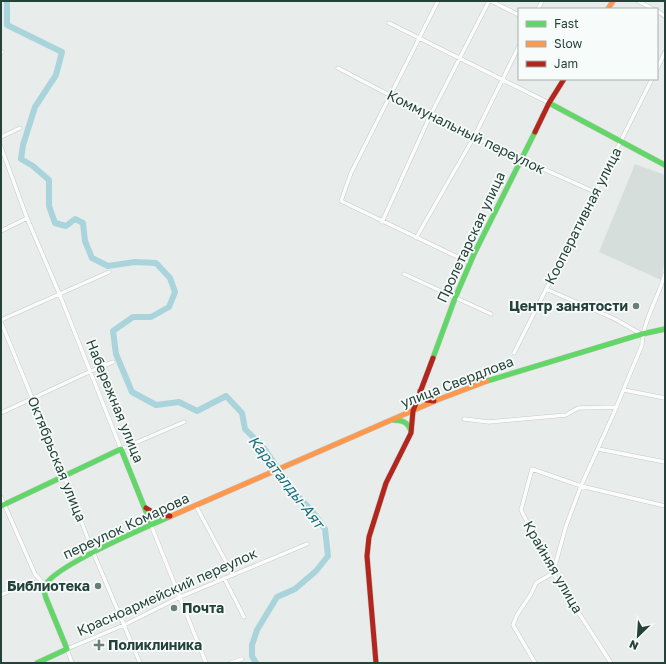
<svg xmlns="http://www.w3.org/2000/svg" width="666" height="664" font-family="'Golos Text',sans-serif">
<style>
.built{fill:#d6dedb}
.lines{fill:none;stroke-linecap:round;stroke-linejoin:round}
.river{stroke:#a9d4db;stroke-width:6}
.street-casing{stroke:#c5cac8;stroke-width:4.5}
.fast-casing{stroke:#c3cbc8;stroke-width:6}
.slow-casing{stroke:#c3cbc8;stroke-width:6}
.jam-casing{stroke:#c3cbc8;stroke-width:6}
.street{stroke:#fcfcfc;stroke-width:3.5}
.fast{stroke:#63d668;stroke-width:5}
.slow{stroke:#ff974d;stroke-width:5}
.jam{stroke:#b3261e;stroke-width:5}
.poi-dot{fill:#697e78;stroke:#f7fbf9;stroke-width:1.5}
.labels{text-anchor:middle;stroke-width:3.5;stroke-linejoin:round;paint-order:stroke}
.street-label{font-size:14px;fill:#24423a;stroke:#f7fbf9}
.poi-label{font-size:14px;font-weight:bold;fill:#24423a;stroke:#f7fbf9;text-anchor:end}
.water-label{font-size:15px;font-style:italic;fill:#1c6f80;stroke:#f7fbf9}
</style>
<rect width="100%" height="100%" fill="#e8edeb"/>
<path class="built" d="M635,164l30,11v84l-4,21 -62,-28z"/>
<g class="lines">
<path class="river" d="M7,1v24l55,27 -6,23 -21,32 -12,38 -2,14 12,7 16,14v26l6,17 11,3 9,-7 8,4 2,18 7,17 16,8 27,-4 21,1 14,15 5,14 -6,15 -18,10h-18l-20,14 3,23 16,38 24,13 23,-3 18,9 29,-15 16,17 3,16 18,18 31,45 18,19 13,18 3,27 -12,15 -21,18 -18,8 -20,33 -5,15v11l4,7"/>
<defs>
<path id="street" d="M438,1l-87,172 -10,28 129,62
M491,1l28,14
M638,1l15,8
M538,9l4,-8
M657,11l8,5
M389,23l160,80
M1,53l1,-1
M338,68c84,45 170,86 257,124
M657,69l8,-17
M1,137l19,-9
M1,147l26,71 32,75 62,156 63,-27
M382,222l48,-106 59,-115
M1,231l26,-13
M416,238l58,-101 45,-91
M404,274l87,40
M546,289l69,30 26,15
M1,320l108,-48
M1,322l63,154 29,76 47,111
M514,353l138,-274
M624,390l41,8
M1,413l88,-41 24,-10
M464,419l25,3 77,-7 12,-7 39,-1
M598,449l67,13
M1,497l34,77 10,11
M196,506l37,69
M151,525l55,138
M553,573l13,-47 15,-40 32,-71 29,-70c0,-22 17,-49 23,-71
M224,578l20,39
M1,595l29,-13 15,3
M72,663l-5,-14 57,-24 56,-28 127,-53
M231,663l11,-4
M535,663l-22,-38 4,-10 14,-21 5,-11 17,-10
M611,663l-58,-90 -32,-63 11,-41 49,17 84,20"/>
<path id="fast" d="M549,103l116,62
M433,358l22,-60 19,-44 61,-122
M487,381l155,-47 23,-5
M393,420c9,0 15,2 18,11
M1,506l120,-57 30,75
M37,663l30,-14 -21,-51c-1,-4 -3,-8 -1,-12 7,-19 101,-59 124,-69"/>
<path id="slow" d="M608,9l5,-8
M169,517l268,-117 50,-19"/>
<path id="jam" d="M535,132l14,-29 15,-24
M420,391v4l6,5 8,1
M146,508l11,7 13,1
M376,663l-9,-107 2,-19 17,-54 25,-50 2,-22 20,-53"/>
</defs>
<use href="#street" class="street-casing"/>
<use href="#fast" class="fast-casing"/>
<use href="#slow" class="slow-casing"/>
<use href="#jam" class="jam-casing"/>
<use href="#street" class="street"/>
<use href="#fast" class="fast"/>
<use href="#slow" class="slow"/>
<use href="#jam" class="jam"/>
</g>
<g class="poi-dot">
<circle cx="636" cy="306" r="4"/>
<circle cx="98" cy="586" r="4"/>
<circle cx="174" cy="608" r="4"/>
<path d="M97 639h4v4h4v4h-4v4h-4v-4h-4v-4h4z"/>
</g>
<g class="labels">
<g class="street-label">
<text transform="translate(466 132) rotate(26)" y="5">Коммунальный переулок</text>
<text transform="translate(583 216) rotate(-63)" y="5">Кооперативная улица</text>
<text transform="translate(471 237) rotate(-65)" y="5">Пролетарская улица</text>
<text transform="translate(457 382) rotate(-21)" y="5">улица Свердлова</text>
<text transform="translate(115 401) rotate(68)" y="5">Набережная улица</text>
<text transform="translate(57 459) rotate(68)" y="5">Октябрьская улица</text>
<text transform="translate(126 526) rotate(-25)" y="5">переулок Комарова</text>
<text transform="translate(553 567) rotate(60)" y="5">Крайняя улица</text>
<text transform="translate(167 592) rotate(-24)" y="5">Красноармейский переулок</text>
</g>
<g class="poi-label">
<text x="628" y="311">Центр занятости</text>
<text x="90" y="591">Библиотека</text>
<text x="182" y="613" text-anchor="start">Почта</text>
<text x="108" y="650" text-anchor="start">Поликлиника</text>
</g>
<g class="water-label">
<text transform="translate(286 482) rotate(52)" y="5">Караталды-Аят</text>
</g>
</g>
<rect width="666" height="664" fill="none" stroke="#24423a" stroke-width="4"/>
<rect x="518" y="8" width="140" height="72" fill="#f7fbf9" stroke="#a3b1ad"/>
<rect x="526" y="21" width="20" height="6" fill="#63d668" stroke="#a3b1ad"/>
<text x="554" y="28" font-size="12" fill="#24423a">Fast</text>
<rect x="526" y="41" width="20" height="6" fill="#ff974d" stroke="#a3b1ad"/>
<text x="554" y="48" font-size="12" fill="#24423a">Slow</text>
<rect x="526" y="61" width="20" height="6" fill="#b3261e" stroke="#a3b1ad"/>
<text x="554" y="68" font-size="12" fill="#24423a">Jam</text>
<g transform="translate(638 636) rotate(205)" stroke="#f7fbf9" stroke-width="3" paint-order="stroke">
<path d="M0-3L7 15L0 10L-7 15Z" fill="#24423a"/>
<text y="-6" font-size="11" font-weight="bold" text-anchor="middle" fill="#24423a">N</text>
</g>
</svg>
